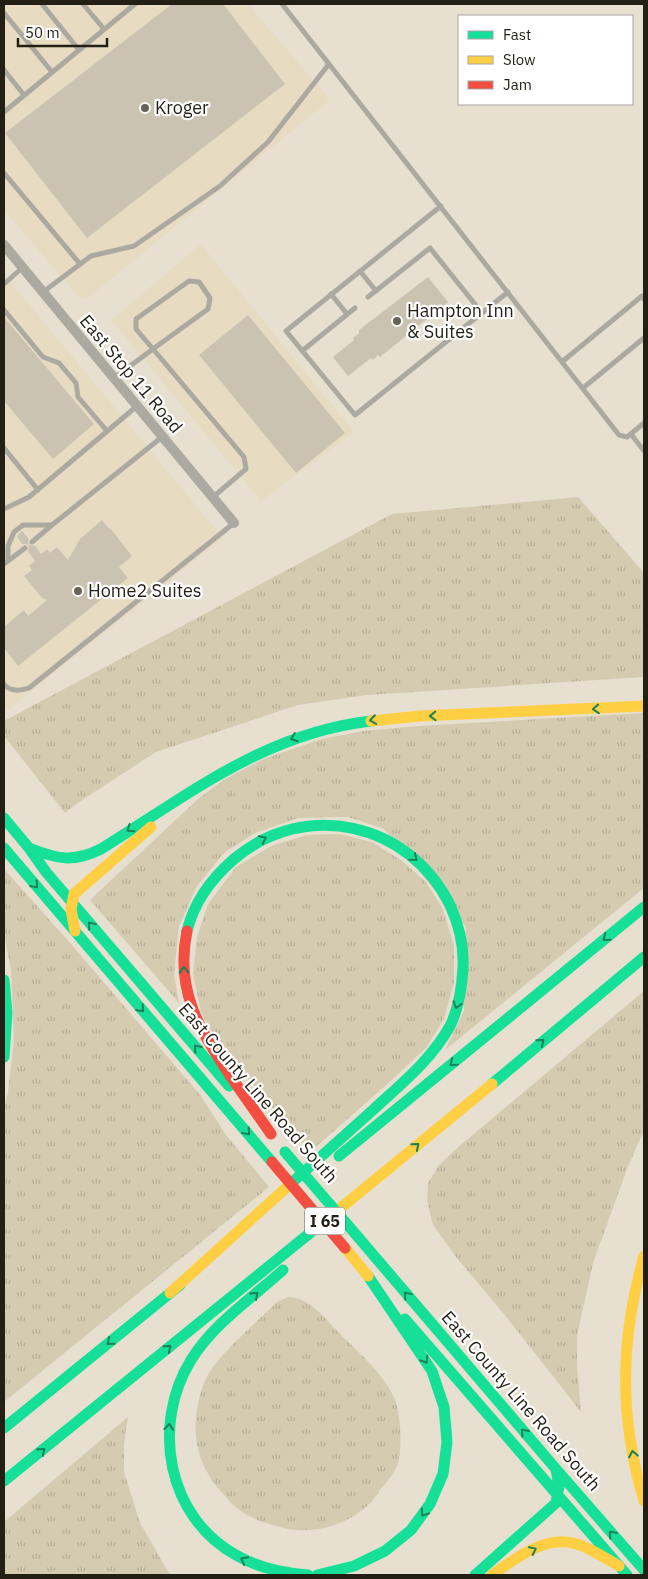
<svg xmlns="http://www.w3.org/2000/svg" width="648" height="1579" font-family="'IBM Plex Sans',sans-serif">
<style>
.built{fill:#e7dcc2}
.grass{fill:url(#grass-tufts)}
.building{fill:#cbc3b2}
.lines{fill:none;stroke-linecap:round;stroke-linejoin:round}
.lane{stroke:#aca9a1;stroke-width:5}
.street{stroke:#aca9a1;stroke-width:10}
.fast{stroke:#16e098;stroke-width:11}
.slow{stroke:#ffcf43;stroke-width:11}
.jam{stroke:#f24e42;stroke-width:11}
.fast-bridge{stroke:#16e098;stroke-width:11}
.jam-bridge{stroke:#f24e42;stroke-width:11}
.oneway{stroke:#1c8056}
.poi-dot{fill:#686356;stroke:#fff;stroke-width:2}
.labels{text-anchor:middle;stroke-width:4.5;stroke-linejoin:round;paint-order:stroke}
.shield{fill:#fff;stroke:#65625a;stroke-width:1}
.shield-label{font-size:16px;font-weight:bold;fill:#231f14}
.poi-label{font-size:18px;fill:#231f14;stroke:#fff;text-anchor:start}
.street-label{font-size:18px;fill:#231f14;stroke:#fff}
</style>
<defs>
<pattern id="grass-tufts" width="24" height="20" patternUnits="userSpaceOnUse" patternTransform="scale(1.25)"><rect width="24" height="20" fill="#d5cbb1"/><path d="M3 7l-1-3M5 7V3M7 7l1-3M15 17l-1-3M17 17v-4M19 17l1-3" fill="none" stroke="#b7ae97"/></pattern>
</defs>
<rect width="100%" height="100%" fill="#e7e0d1"/>
<path class="built" d="M4,4h244l82,96 -243,199 -9,-3 -74,-86z
M201,244l153,188 -93,69 -150,-181z
M4,274l219,264 -216,173 -3,-3z"/>
<path class="grass" d="M578,497l66,76v104l-277,18 -69,10 -142,47 -77,50 -14,11 -61,-77v-15l388,-207z
M644,713v175l-199,162 19,-39 2,-84 -82,-98 -36,-12 -50,1 -43,15 -31,20 -27,33 -18,40 -5,48 5,29 -89,-103 108,-101 27,-20 41,-21 56,-19 41,-8 55,-5z
M339,834l33,8 29,18 24,21 17,26 12,38v38l-10,36 -18,29 -33,31 -83,73 -92,-109 -17,-31 -8,-38 4,-37 11,-33 28,-37 37,-22 34,-10z
M4,869l67,75 130,152 25,39 43,52 -265,215v-294l4,-16 6,-52 -3,-70 -7,-36z
M644,991v142l-4,6 -13,30 -34,94 -16,73v29l4,47 -77,-98 -48,-57 -23,-32 -6,-24 1,-18 11,-18 18,-17z
M288,1297c21,0 38,22 51,36 19,19 49,44 57,70 5,15 6,45 2,60 -3,10 -12,20 -19,28 -3,5 -7,11 -12,15 -24,22 -61,30 -91,20 -10,-3 -20,-6 -29,-11 -9,-5 -18,-14 -25,-22 -22,-25 -30,-51 -25,-84 2,-12 6,-26 12,-36 14,-23 48,-51 68,-71z
M128,1417l-4,27v28l16,51 30,52h-166v-53z"/>
<path class="building" d="M172,4h51l62,80 -198,154 -82,-105z
M428,277l20,25 -68,55 -2,-2 -5,5 -2,-2 -23,18 -15,-19 21,-17 -1,-2 6,-5v-3z
M248,315l97,118 -49,40 -97,-118z
M4,317l90,107 -41,35 -49,-58z
M102,520l7,9 1,-1 22,28 -13,11 9,11 -110,88 -14,-18v-21l20,-17 4,6 19,-16 -5,-2 -18,-22 8,-6 -3,-4 6,-5 -7,-10 1,-5 -3,-2h-4l-5,-7 1,-2 4,-4 7,8 -1,3 1,3 6,1 6,8 6,-5 3,4 7,-6 11,13 12,-21z"/>
<g class="lines">
<path class="lane" d="M42,4l37,46
M83,4l21,25
M4,13l48,59
M329,64l290,371 8,2 17,-14
M4,70l20,25
M4,112l131,-108
M4,173l76,91
M441,206l-155,125 69,84 153,-123
M360,271l16,20
M189,281l10,1 11,16 -2,11 -55,40 -17,-20v-10z
M4,284l18,-16
M43,292l48,-36 43,-10 86,-60 48,-44 61,-78 -47,-60
M331,294l16,20
M368,297l62,-49 52,65
M4,310l39,47 16,6 17,20 2,14 29,34
M302,351l53,-43
M563,361l79,-65 2,3
M114,378l39,-29 91,108 2,12 -33,28
M583,388l61,-50
M631,434l13,17
M4,448l34,42
M4,509l25,-12 108,-91
M32,542l20,-17
M8,561l17,-13
M4,564l4,-3v-15l6,-14 9,-7h29l110,-88
M4,684c6,8 16,7 25,4l205,-165"/>
<path class="street" d="M4,245l230,278"/>
<path class="fast" d="M4,818l25,30 17,24 183,214
M4,848l268,314
M29,848c28,11 44,15 72,1 87,-54 164,-116 270,-128
M187,931c7,-29 25,-53 47,-72 71,-60 175,-37 216,46 9,20 14,41 13,62 -1,20 -4,41 -13,59 -18,33 -49,58 -76,83 -29,26 -58,52 -87,78
M4,980l3,33 -3,44
M492,1084l152,-127
M339,1156l305,-249
M358,1237l198,232
M283,1270c-31,28 -69,53 -92,90 -40,65 -24,157 45,195 22,13 47,18 72,20
M405,1319l222,256
M4,1428l176,-143
M556,1469l88,101
M4,1481l322,-261
M317,1575l37,-9 31,-15 26,-21 19,-26 13,-30 4,-32 -3,-35 -12,-36 -64,-95
M475,1575l81,-72 3,-17 -3,-17"/>
<path class="slow" d="M371,721l49,-5 224,-10
M75,931l-4,-22 3,-15 77,-67
M326,1220l166,-136
M345,1248l23,28
M644,1256c-24,84 -25,161 0,245
M170,1293l117,-106
M492,1575c24,-17 54,-41 85,-31 15,5 28,14 42,22"/>
<path class="jam" d="M187,931c-12,58 11,96 42,143 14,20 28,40 42,60"/>
<path class="fast-bridge" d="M285,1152l73,85"/>
<path class="jam-bridge" d="M272,1162l73,86"/>
</g>
<defs><path id="oneway-chevron" d="M-2-3.5L2.5 0L-2 3.5" fill="none" stroke-width="1.6" stroke-linecap="round" stroke-linejoin="round" transform="scale(1.25)"/></defs>
<g class="oneway">
<use href="#oneway-chevron" transform="translate(596 709) rotate(176)"/>
<use href="#oneway-chevron" transform="translate(433 716) rotate(178)"/>
<use href="#oneway-chevron" transform="translate(373 720) rotate(172)"/>
<use href="#oneway-chevron" transform="translate(294 738) rotate(160)"/>
<use href="#oneway-chevron" transform="translate(130 829) rotate(145)"/>
<use href="#oneway-chevron" transform="translate(263 839) rotate(-26)"/>
<use href="#oneway-chevron" transform="translate(414 858) rotate(41)"/>
<use href="#oneway-chevron" transform="translate(35 885) rotate(49)"/>
<use href="#oneway-chevron" transform="translate(91 925) rotate(-130)"/>
<use href="#oneway-chevron" transform="translate(606 938) rotate(141)"/>
<use href="#oneway-chevron" transform="translate(184 970) rotate(-92)"/>
<use href="#oneway-chevron" transform="translate(457 1005) rotate(106)"/>
<use href="#oneway-chevron" transform="translate(141 1009) rotate(49)"/>
<use href="#oneway-chevron" transform="translate(541 1042) rotate(-40)"/>
<use href="#oneway-chevron" transform="translate(197 1048) rotate(-131)"/>
<use href="#oneway-chevron" transform="translate(453 1063) rotate(141)"/>
<use href="#oneway-chevron" transform="translate(247 1132) rotate(49)"/>
<use href="#oneway-chevron" transform="translate(416 1146) rotate(-40)"/>
<use href="#oneway-chevron" transform="translate(255 1295) rotate(-42)"/>
<use href="#oneway-chevron" transform="translate(407 1295) rotate(-130)"/>
<use href="#oneway-chevron" transform="translate(110 1342) rotate(141)"/>
<use href="#oneway-chevron" transform="translate(168 1348) rotate(-39)"/>
<use href="#oneway-chevron" transform="translate(425 1360) rotate(58)"/>
<use href="#oneway-chevron" transform="translate(169 1427) rotate(-85)"/>
<use href="#oneway-chevron" transform="translate(524 1432) rotate(-131)"/>
<use href="#oneway-chevron" transform="translate(42 1451) rotate(-39)"/>
<use href="#oneway-chevron" transform="translate(633 1454) rotate(-101)"/>
<use href="#oneway-chevron" transform="translate(424 1513) rotate(124)"/>
<use href="#oneway-chevron" transform="translate(612 1534) rotate(-131)"/>
<use href="#oneway-chevron" transform="translate(533 1550) rotate(-26)"/>
<use href="#oneway-chevron" transform="translate(244 1560) rotate(-153)"/>
</g>
<g class="poi-dot">
<circle cx="145" cy="108" r="5"/>
<circle cx="397" cy="321" r="5"/>
<circle cx="78" cy="591" r="5"/>
</g>
<g class="labels">
<rect class="shield" x="305" y="1207.5" width="40" height="27" rx="4"/>
<g class="shield-label">
<text x="325" y="1227">I 65</text>
</g>
<g class="poi-label">
<text x="155" y="114">Kroger</text>
<text x="407" y="317">Hampton Inn<tspan x="407" dy="21">&amp; Suites</tspan></text>
<text x="88" y="597">Home2 Suites</text>
</g>
<g class="street-label">
<text transform="translate(131 374) rotate(50)" y="6">East Stop 11 Road</text>
<text transform="translate(258 1093) rotate(49)" y="6">East County Line Road South</text>
<text transform="translate(521 1401) rotate(49)" y="6">East County Line Road South</text>
</g>
</g>
<rect width="648" height="1579" fill="none" stroke="#231f14" stroke-width="10"/>
<rect x="458" y="15" width="175" height="90" fill="#ffffff" stroke="#a7a5a1"/>
<rect x="468" y="31" width="25" height="8" fill="#16e098" stroke="#a7a5a1"/>
<text x="503" y="40" font-size="15" fill="#231f14">Fast</text>
<rect x="468" y="56" width="25" height="8" fill="#ffcf43" stroke="#a7a5a1"/>
<text x="503" y="65" font-size="15" fill="#231f14">Slow</text>
<rect x="468" y="81" width="25" height="8" fill="#f24e42" stroke="#a7a5a1"/>
<text x="503" y="90" font-size="15" fill="#231f14">Jam</text>
<path d="M18 38v8h89v-8" fill="none" stroke="#231f14" stroke-width="2.5"/>
<text x="25" y="38" font-size="15" fill="#231f14" stroke="#ffffff" stroke-width="4" paint-order="stroke">50 m</text>
</svg>
